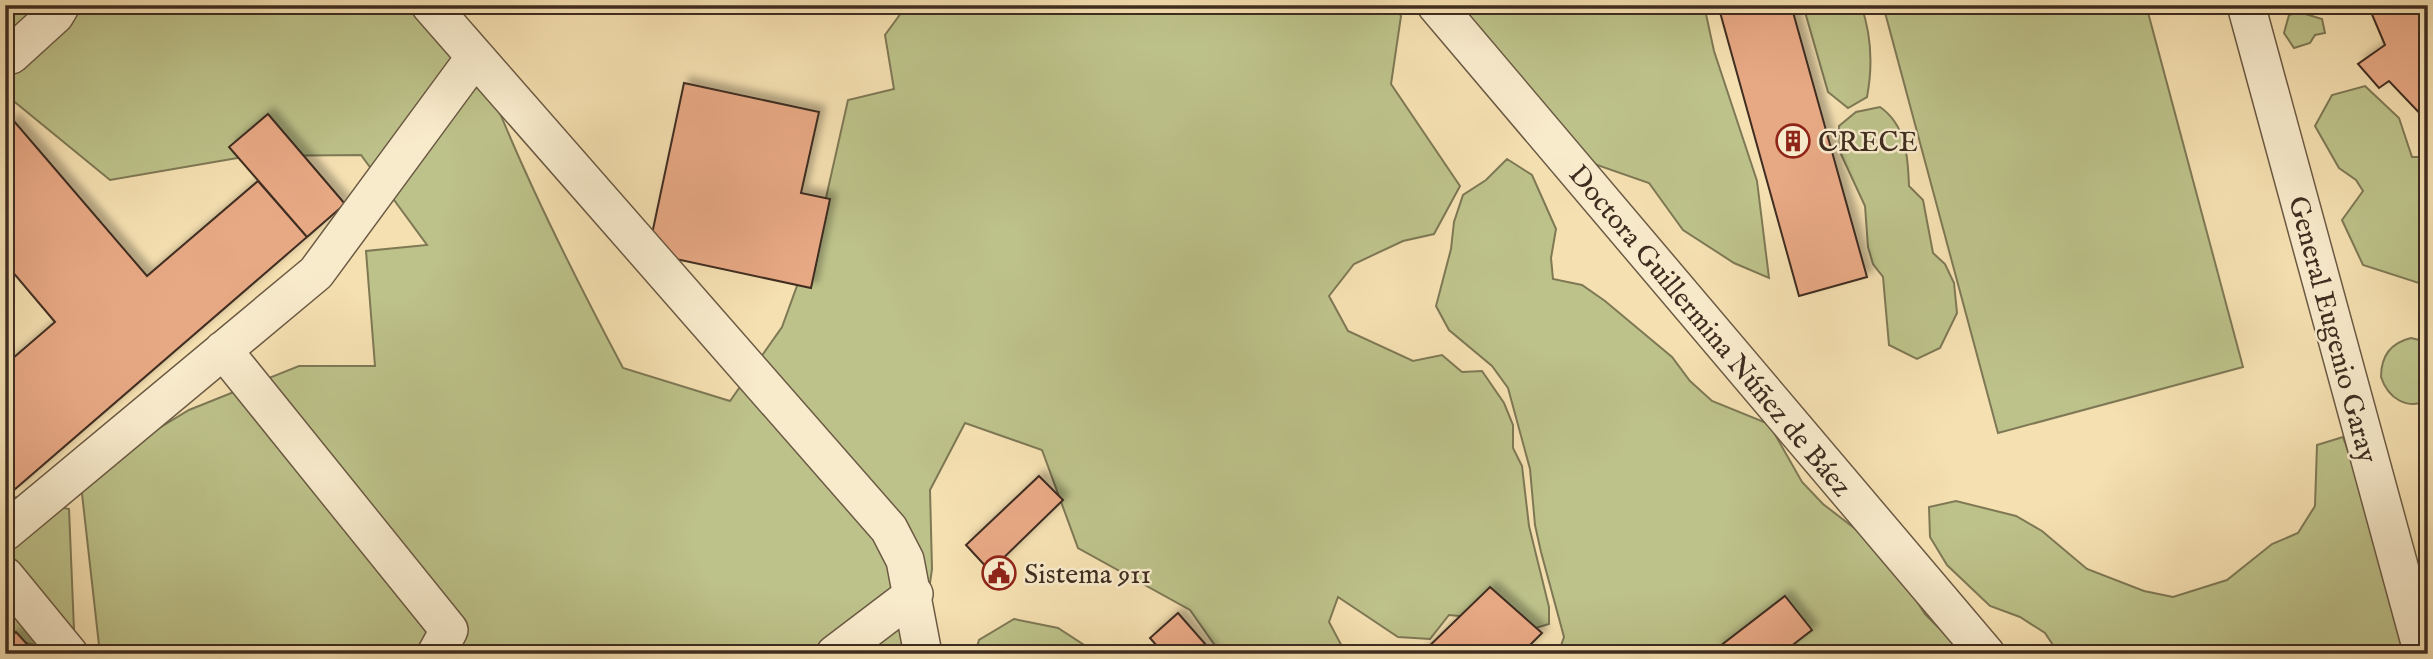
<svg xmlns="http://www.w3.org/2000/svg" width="2433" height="659" font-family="'IM FELL English',serif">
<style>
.green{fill:#bdc28a;stroke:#7e7855;stroke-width:2}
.building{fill:#e7a884;stroke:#3f2d20;stroke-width:2;filter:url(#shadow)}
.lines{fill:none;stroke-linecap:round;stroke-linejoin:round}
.minor-casing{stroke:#6c5a44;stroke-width:40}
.minor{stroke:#f8ebcc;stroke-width:37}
.labels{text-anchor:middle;stroke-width:5;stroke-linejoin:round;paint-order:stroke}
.poi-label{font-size:28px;fill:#3f2d20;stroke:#f8ebcc;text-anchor:start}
.street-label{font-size:28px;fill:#3f2d20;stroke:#f8ebcc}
</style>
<defs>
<filter id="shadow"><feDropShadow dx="6" dy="-6" stdDeviation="3.5" flood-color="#0004"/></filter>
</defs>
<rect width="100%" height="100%" fill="#f5e0b1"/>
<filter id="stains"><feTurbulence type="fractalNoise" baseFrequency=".00286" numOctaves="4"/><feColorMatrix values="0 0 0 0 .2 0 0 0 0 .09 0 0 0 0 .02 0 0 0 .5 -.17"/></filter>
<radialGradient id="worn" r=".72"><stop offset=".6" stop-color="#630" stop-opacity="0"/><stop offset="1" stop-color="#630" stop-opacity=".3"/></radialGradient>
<path class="green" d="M5,5h454c42,125 102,246 164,363l107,33 52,-74 39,-107 27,-120 46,-11 -9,-54 22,-30h487l7,11 -10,68 69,102 -26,48 -31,7 -49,23 -25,32 19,35 65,30 29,-6 20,17 20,-1 22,32 9,22v23l9,18 7,60 20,81v17l-20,6 -18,-9 -62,-6 -19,24 -32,-2 -60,-40 -9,25 17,32h-125l-31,-44 -112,-62 -36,-98 -77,-27 -35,67 2,79 -12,85h-820l-20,-178 109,-66 110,-44h76l-9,-115 61,-6 -66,-90 -112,1 -139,24 -105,-86z
M1458,5h246l10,46 43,130 12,97 -35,-15 -51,-33 -34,-47 -115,-40z
M1803,5h58c11,31 12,60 6,92l-19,11 -20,-16z
M1883,5h263l97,362 -245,66z
M2299,12l23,7 3,14 -10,2 -5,8 -16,5 -10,-15 5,-18z
M2365,86l34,32 13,39h16v129l-65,-21 -21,-45 21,-29 -7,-11 -17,-12 -24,-42 17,-31z
M1880,107c26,18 28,49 29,79l14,14 10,53 12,11 9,19 3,30 -17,35 -23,11 -28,-14 -6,-68 -10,-13 -5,-17 -3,-41 -25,-54 -1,-26 17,-14z
M1507,159l25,16 24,54 -5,29 2,21 29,6 23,16 67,56 18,24 22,20 57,23 33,58 21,22 48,37 37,46 17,27 22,22 25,18h-414l6,-17 -23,-85 -6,-27 -5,-56 -22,-81 -16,-22 -43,-36 -13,-24 15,-57 3,-27 9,-27 23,-15z
M2411,338l17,4v59c-22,9 -40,-3 -47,-24 0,-21 9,-34 30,-39z
M2343,437l77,217h-361l-14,-21 -25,-16 -30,-11 -43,-41 -17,-28 -1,-30 27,-6 60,15 26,15 45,38 57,22 29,6 54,-17 45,-36 26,-11 17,-27 2,-61z
M5,495l64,14 6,145 -53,-12 -17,9z
M1014,619l44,9 40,26h-123l4,-14z"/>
<path class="building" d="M1718,5h73l76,272 -68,19z
M2368,5h48l12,24v93l-39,-41 -10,7 -21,-24 27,-19z
M684,83l135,29 -18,81 29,6 -19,89 -163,-35z
M268,114l77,90 -38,33 -78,-90z
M13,120l134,156 111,-95 49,56 -293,253 -9,-11v-114l50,-43 -50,-59v-135z
M1039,476l24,24 -73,71 -24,-26z
M1490,587l52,46 -21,21h-100z
M1785,596l27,34 -31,24h-63l-3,-4z
M1178,613l36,41h-50l-14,-16z
M16,632l20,22h-31v-12z"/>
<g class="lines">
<defs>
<path id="minor" d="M430,5l459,524 16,31 18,94
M1436,5l550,649
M2246,5l177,649
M5,56l6,-1 44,-40 6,-10
M223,350l226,280 -13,24
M5,532l311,-259 159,-216
M5,576l64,78
M835,654l79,-60"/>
</defs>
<use href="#minor" class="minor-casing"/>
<use href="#minor" class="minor"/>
</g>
<defs>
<symbol id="building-ring" viewBox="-11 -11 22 22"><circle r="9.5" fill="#f8ebcc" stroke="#8f2418" stroke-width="1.5"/><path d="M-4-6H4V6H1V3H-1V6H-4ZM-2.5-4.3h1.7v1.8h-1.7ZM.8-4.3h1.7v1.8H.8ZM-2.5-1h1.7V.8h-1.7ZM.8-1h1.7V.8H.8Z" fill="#8f2418"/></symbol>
<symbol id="civic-ring" viewBox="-11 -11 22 22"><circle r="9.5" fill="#f8ebcc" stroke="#8f2418" stroke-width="1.5"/><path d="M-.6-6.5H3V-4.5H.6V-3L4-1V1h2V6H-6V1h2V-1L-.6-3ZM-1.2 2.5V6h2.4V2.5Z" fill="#8f2418"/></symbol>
</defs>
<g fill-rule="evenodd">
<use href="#building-ring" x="1774" y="122" width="38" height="38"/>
<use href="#civic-ring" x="980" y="554" width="38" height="38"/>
</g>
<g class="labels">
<g class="poi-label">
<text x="1818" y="151">CRECE</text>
<text x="1024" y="583">Sistema 911</text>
</g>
<g class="street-label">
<text transform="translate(2334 329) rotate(75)" y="10">General Eugenio Garay</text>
<text transform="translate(1711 330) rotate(50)" y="10">Doctora Guillermina Núñez de Báez</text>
</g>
</g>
<rect width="2433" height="659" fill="none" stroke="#f5e0b1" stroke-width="28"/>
<rect x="7" y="7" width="2419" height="645" fill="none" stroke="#3f2d20" stroke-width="3.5"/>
<rect x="14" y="14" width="2405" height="631" fill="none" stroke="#3f2d20" stroke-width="2"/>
<rect width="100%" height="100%" filter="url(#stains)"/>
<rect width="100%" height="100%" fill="url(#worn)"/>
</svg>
